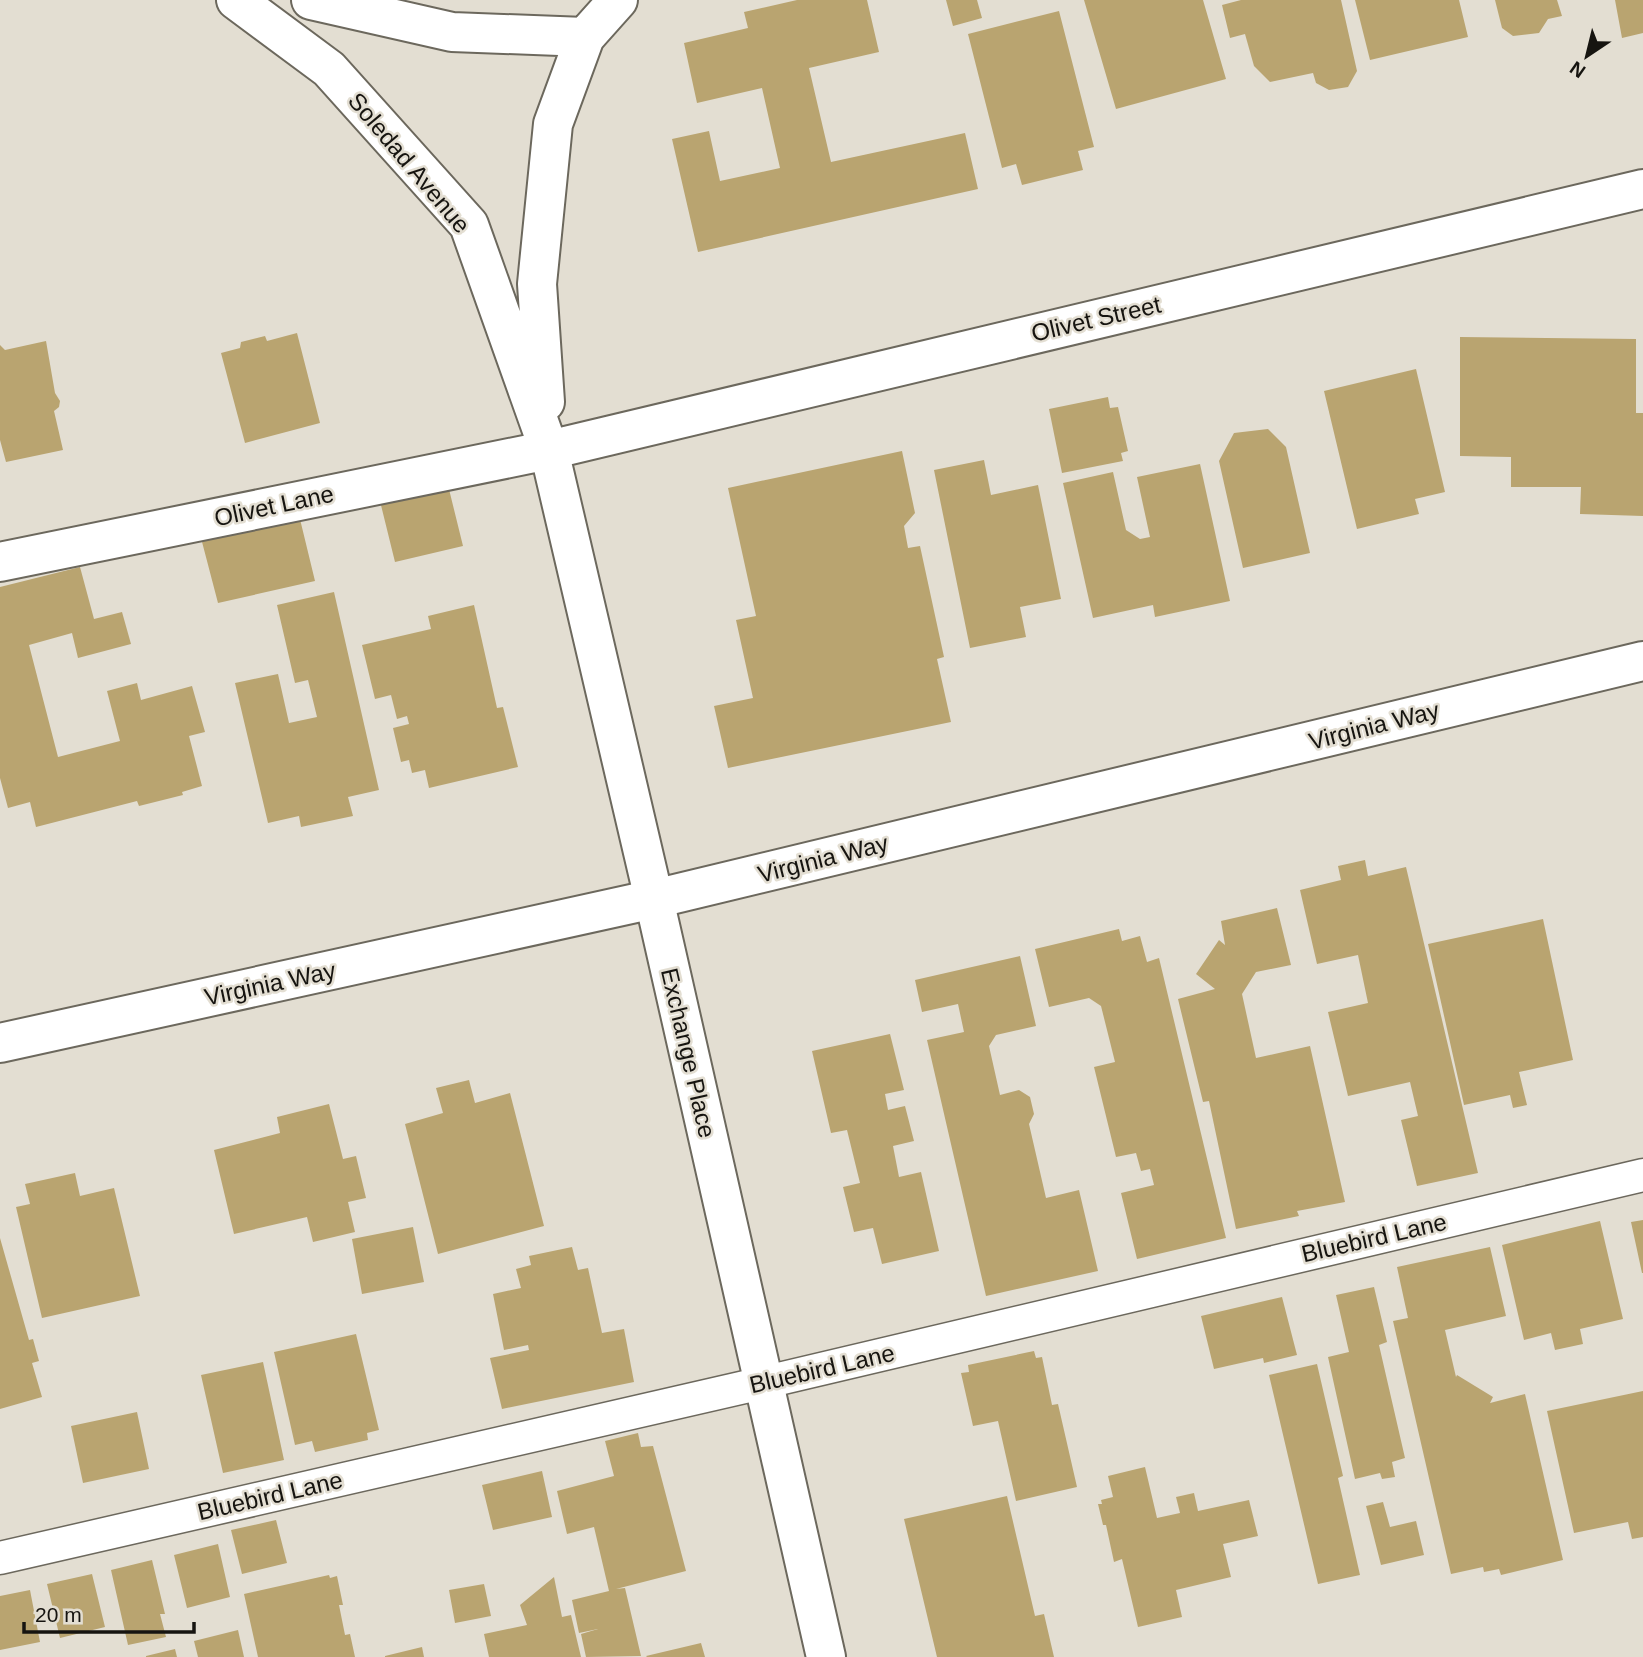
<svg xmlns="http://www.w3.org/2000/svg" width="1643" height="1657" font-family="Helvetica,sans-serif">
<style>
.building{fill:#b9a470}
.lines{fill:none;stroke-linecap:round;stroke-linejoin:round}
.service-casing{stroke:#6c685d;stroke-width:35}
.minor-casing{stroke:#6c685d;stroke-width:42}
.tertiary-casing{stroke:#6c685d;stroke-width:42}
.service{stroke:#fff;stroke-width:32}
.minor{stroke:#fff;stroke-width:38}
.tertiary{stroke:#fff;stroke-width:38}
.labels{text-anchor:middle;stroke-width:5;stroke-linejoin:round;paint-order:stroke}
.street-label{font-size:24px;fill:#161410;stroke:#e3ded2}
</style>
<rect width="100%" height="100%" fill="#e3ded2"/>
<path class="building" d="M797,0h70l12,52 -70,16 22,94 134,-29 13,56 -280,63 -26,-113 37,-8 11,50 60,-13 -18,-80 -65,15 -13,-60 64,-15 -4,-16z
M946,0h31l5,18 -29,8z
M1084,0h119l23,79 -110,30z
M1241,0h100l16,71 -9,16 -19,3 -13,-7 -3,-10 -43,9 -16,-16 -9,-32 -15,4 -8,-33z
M1355,0h104l9,37 -98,23z
M1495,0h62l5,16 -14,3 -9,14 -26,3 -11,-8z
M1615,0h28v33l-21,5z
M1059,11l35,136 -16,4 5,19 -61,15 -6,-21 -14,4 -34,-134z
M297,333l23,90 -75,20 -24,-90 19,-5 1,-6 24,-6 2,5z
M1460,337l176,2v74h7v103l-63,-2 1,-27h-70v-30l-51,-1z
M46,341l9,52 5,8 -1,6 -5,4 9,39 -57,12 -6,-22v-95l5,5z
M1416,369l29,123 -30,7 4,15 -62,15 -33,-138z
M1108,397l2,11 8,-1 10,44 -7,2 2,8 -61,12 -13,-64z
M1268,429l18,18 24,106 -67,15 -24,-107 15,-28z
M902,451l13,62 -11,13 4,22 12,-2 24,111 -7,2 14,63 -223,46 -14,-62 39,-8 -17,-78 20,-4 -28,-128z
M984,460l7,35 47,-10 23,114 -41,8 6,30 -56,11 -36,-178z
M1200,464l30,137 -75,16 -2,-12 -60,13 -30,-135 50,-11 13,58 14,9 10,-2 -13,-60z
M446,477l17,69 -68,16 -17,-69z
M299,515l16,66 -97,22 -17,-65z
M80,567l14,52 28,-7 9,32 -53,14 -6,-25 -43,12 29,112 62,-16 -13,-50 30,-8 4,17 51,-14 13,46 -16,4 13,50 -20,6 1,3 -44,11 -2,-5 -101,26 -6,-25 -22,6 -8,-30v-191z
M334,592l45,198 -31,7 5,19 -52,11 -2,-11 -31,7 -33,-140 43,-9 11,49 28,-6 -9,-37 -13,3 -18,-78z
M474,605l23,103 6,-1 15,60 -89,21 -4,-18 -13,3 -3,-13 -8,2 -8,-34 16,-4 -2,-8 -10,3 -6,-24 -16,4 -13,-54 69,-16 -3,-13z
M1365,860l3,16 38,-9 72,306 -61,13 -16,-66 17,-4 -8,-34 -62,14 -20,-84 40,-9 -10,-48 -41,9 -17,-74 41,-10 -3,-14z
M1277,908l14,57 -35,7 -14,22 14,64 54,-12 35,156 -48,9 2,5 -63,13 -27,-128 -6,1 -25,-103 37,-10 -19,-15 23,-34 6,5 -4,-24z
M1543,919l30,141 -54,12 8,33 -14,3 -3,-13 -46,10 -36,-161z
M1119,929l3,12 18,-5 7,26 12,-4 67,280 -89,21 -16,-66 33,-8 -4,-16 -9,2 -5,-18 -20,4 -22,-90 21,-5 -14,-56 -12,-8 -40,9 -14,-58z
M1020,956l16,70 -40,9 -7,11 11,49 19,-5 11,7 4,17 -5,10 17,74 33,-8 19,81 -112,25 -59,-256 37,-8 -6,-28 -36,8 -7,-32z
M890,1034l14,56 -19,4 3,16 17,-4 9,35 -21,5 6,31 22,-5 18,79 -57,13 -9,-36 -19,4 -11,-45 17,-4 -13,-53 -16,3 -19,-82z
M469,1080l6,23 35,-10 34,133 -106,28 -33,-130 38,-11 -7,-25z
M329,1104l14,55 13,-3 10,42 -18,4 7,30 -42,10 -6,-25 -73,17 -20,-84 66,-17 -3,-16z
M75,1173l5,23 34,-8 26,108 -98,22 -26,-111 14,-3 -5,-20z
M1643,1220v53h-1l-11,-51z
M1600,1221l23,98 -43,10 3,15 -28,6 -4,-17 -27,7 -22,-95z
M413,1227l11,55 -62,12 -10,-55z
M0,1238l29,102 4,-1 6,22 -7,2 10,34 -42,12z
M572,1247l6,23 10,-2 14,65 22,-4 10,53 -132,27 -12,-51 39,-8 -1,-5 -24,5 -11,-56 28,-6 -5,-19 15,-4 -2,-9z
M1490,1247l16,69 -61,14 11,47 1,-2 36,22 -3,6 35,-9 38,166 -62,15 -2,-6 -15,3 -1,-5 -32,7 -58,-253 15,-3 -11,-51z
M1374,1287l13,55 -8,3 26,113 -13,4 3,15 -13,2 -2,-6 -25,6 -27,-122 21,-5 -13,-57z
M1282,1297l15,58 -33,8 -1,-5 -49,11 -13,-53z
M356,1334l23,96 -12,3 1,7 -53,12 -3,-11 -17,4 -21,-93z
M1034,1351l2,7 6,-1 10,48 6,-1 19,83 -61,14 -18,-80 -25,5 -12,-53 8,-1 -1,-7z
M263,1362l21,98 -61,13 -22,-98z
M1317,1364l26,112 -5,2 22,97 -42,9 -49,-209z
M1643,1391v146l-11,2 -4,-17 -54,11 -27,-122z
M137,1412l12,57 -66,14 -12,-57z
M638,1433l3,14 12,-1 33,125 -70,18 9,-1 16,68 -55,1 -5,-23 17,-5 -19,4 -7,-33 37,-9 -15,-64 -27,7 -10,-43 57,-15 -9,-35z
M1145,1467l12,51 23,-5 -4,-16 18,-4 4,18 51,-11 9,36 -35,8 8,33 -55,13 6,27 -44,10 -16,-68 -8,3 -8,-37h-3l-5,-21h4l-1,-4 12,-3 -5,-21z
M542,1471l10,46 -59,13 -11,-45z
M1007,1496l28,120 9,-2 10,43h-117l-33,-138z
M1383,1502l7,25 26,-6 8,34 -43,10 -15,-59z
M276,1520l11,43 -45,11 -11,-44z
M218,1544l12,53 -43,11 -13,-53z
M152,1560l13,54h-5l6,23 -38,8 -17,-75z
M92,1574l13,53 -45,11 -13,-54z
M329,1575l1,3 7,-2 6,29h-4l6,30 5,-1 5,23h-97l-14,-63z
M554,1577l8,40 9,-2 10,42h-92l-5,-23 43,-9 -7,-20z
M484,1584l7,32 -36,7 -6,-33z
M30,1590l10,52 -40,8v-54z
M238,1630l6,27h-46l-4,-16z
M701,1643l4,14h-58l-1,-1z
M422,1647l2,10h-39v-1z
M175,1649l2,8h-31v-1z"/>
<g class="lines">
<defs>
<path id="service" d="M0,1558l762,-175 881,-208"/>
<path id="minor" d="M0,562l549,-112
M0,1043l654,-144 989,-238"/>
<path id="tertiary" d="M236,0l93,69 140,156 80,225 105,449 172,758
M311,0l141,32 133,5
M545,402l-8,-118 16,-160 32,-87 33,-37
M549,450l1094,-261"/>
</defs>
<use href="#service" class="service-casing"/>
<use href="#minor" class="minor-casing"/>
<use href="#tertiary" class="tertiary-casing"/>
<use href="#service" class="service"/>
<use href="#minor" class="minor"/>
<use href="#tertiary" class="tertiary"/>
</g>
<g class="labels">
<g class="street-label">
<text transform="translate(409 163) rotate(50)" y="8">Soledad Avenue</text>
<text transform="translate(1096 319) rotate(-13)" y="8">Olivet Street</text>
<text transform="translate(274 506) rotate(-12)" y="8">Olivet Lane</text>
<text transform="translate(1374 726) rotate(-14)" y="8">Virginia Way</text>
<text transform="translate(823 859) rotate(-14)" y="8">Virginia Way</text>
<text transform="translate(270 984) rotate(-12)" y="8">Virginia Way</text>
<text transform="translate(688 1053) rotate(77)" y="8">Exchange Place</text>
<text transform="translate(1374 1238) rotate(-13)" y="8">Bluebird Lane</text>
<text transform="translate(822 1369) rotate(-13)" y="8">Bluebird Lane</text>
<text transform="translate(270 1496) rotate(-13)" y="8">Bluebird Lane</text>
</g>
</g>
<g transform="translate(1587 56) rotate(215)" stroke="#e3ded2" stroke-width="5" paint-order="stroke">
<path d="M0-5L12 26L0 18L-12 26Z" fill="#161410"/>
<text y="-10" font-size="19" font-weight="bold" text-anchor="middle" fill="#161410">N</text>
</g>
<path d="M24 1622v10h170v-10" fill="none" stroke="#161410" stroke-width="3.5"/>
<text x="35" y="1622" font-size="21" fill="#161410" stroke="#e3ded2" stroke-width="5" paint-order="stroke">20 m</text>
</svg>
